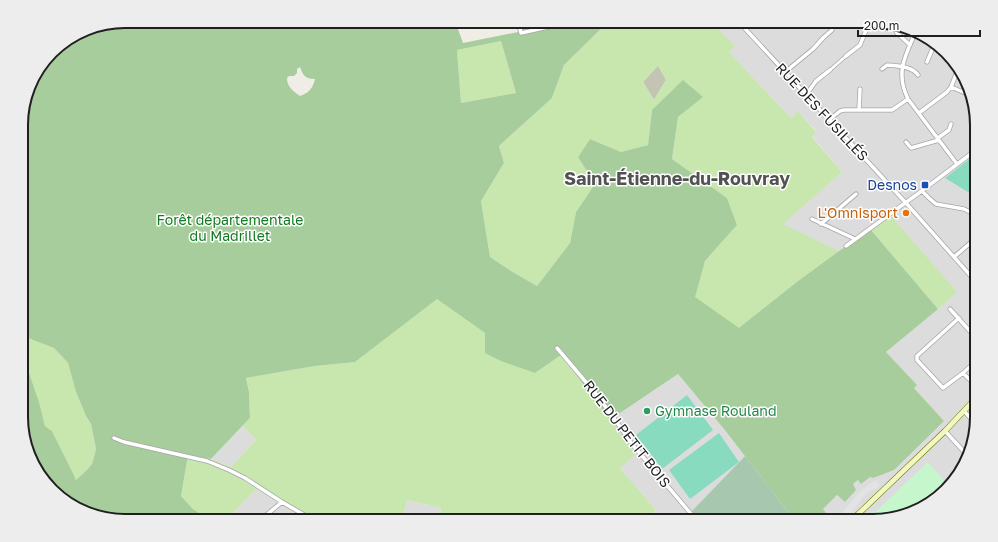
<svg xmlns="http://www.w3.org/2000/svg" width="998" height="542" font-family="'Golos Text',sans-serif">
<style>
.residential{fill:#dddcdc}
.construction{fill:#c3c4b2}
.grass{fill:#c7e7af;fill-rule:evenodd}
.forest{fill:#a8cd9d;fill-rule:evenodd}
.cemetery{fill:#a8c7af}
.park{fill:#c6f7cc}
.pitch{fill:#88dbbf}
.parking{fill:#e3e3e3}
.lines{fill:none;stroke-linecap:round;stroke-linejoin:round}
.pedestrian-casing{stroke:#a6a6a6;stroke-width:4}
.minor-casing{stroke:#a6a6a6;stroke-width:5}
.secondary-casing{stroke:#62730a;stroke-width:6}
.pedestrian{stroke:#fff;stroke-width:2.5}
.minor{stroke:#fff;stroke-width:3.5}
.secondary{stroke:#f1f7bd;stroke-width:5}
.transit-dot{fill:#1a4fb4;stroke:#fff;stroke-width:1.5}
.food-dot{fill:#e8710a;stroke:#fff;stroke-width:1.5}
.leisure-dot{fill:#2e9e5b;stroke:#fff;stroke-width:1.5}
.labels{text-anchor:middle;stroke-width:3;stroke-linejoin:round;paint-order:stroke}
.street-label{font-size:14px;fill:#1f1f1f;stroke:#fff}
.transit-label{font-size:14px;fill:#164399;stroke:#fff;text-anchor:end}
.food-label{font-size:14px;fill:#c56008;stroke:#fff;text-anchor:end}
.park-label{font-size:14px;fill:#117a1f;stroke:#fff}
.leisure-label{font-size:14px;fill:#27864d;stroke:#fff;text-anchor:start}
.district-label{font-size:18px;font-weight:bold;fill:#525252;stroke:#fff}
.rim{fill:none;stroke:#1f1f1f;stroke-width:2}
</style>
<rect width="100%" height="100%" fill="#f0ede6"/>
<path class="residential" d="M727,21h146l46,11 40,35 17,45 1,305 -11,46 -36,41 -51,17h-48v-2l-8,-10 14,-14 8,7 8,-18 5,-4 12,-3 3,1 6,-3 65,-54 -30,-33 2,-3 -30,-33 71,-60 -86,-62 -32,21 -57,-27 60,-52 -30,-36 4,-5 -18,-20 -7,7 -62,-66 -10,-22z
M678,374l46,55 21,27 -54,56 6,9h-53l12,-11 -36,-42 -9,-47 9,-8z
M243,426l13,14 -25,27 -20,-8z
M256,489l39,24 -8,8h-52l-6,-4z
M407,500l34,8 -2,13h-37z"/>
<path class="construction" d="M658,65l8,15 -12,20 -11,-18z"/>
<path class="grass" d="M609,21h118l-8,9 16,16 -6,6 62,66 7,-7 18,21 -4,5 30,35 -59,52 56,27 -41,30 -59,48 -45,-32 11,-36 32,-36 -10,-27 -55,-39 6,-42 24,-20 -50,13 -4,35 -27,7 -31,-13 -12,18 17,27 -19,28 -6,31 -33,43 -26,-15 -21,-14 -9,-56 23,-38 -5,-17 53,-48 12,-33zM658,66l8,14 -12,20 -11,-18z
M899,27l13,3 -2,6c-6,0 -10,-2 -11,-9z
M501,41l15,52 -55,10 -4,-53z
M891,216l66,76 -19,17 -67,-79z
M437,298l48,35v20l50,20 26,-18 75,99 -16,14 36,42 -12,11h-168l-8,-3v3h-29l2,-13 -34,-8 -5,21h-115l8,-8 -39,-24 -26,27 5,5h-23l-19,-12 -12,-13 7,-41 23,4 20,8 25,-27 -13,-14 7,-8 -1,-26 -3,-14 69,-12 40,-4z
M22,335l11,5 21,8 14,15 8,29 10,24 5,8 5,25 -4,15 -5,6 -11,10 -3,-7 -21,-42 -7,-5 -6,-24 -15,-44 -2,-1z"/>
<path class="forest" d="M125,21h330l8,22 55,-11 -2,-11h93l-45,44 -12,33 -53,48 5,17 -23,38 9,56 21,14 26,15 33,-43 6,-31 19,-28 -17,-27 12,-18 31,13 27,-7 4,-35 31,-30 20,17 -25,20 -6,42 55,39 10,27 -32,36 -10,36 44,31 59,-47 41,-30 32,-21 67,79 -52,43 31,33 -3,3 30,33 -50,49 -21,8 -3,-1 -9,7 -3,-4 -5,4 3,6 -11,12 -8,-7 -14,14 8,10v2h-36l-71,-92 -46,-55 -58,39 -9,8 -50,-66 -26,18 -34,-12 -16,-8v-20l-48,-34 -82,63 -40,4 -69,12 3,14 1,26 -39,41 -23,-4 -7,41 12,13 19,12h-87l-46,-11 -40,-35 -17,-44v-74l2,1 15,44 6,24 7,5 21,42 3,7 11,-10 5,-6 4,-15 -5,-25 -5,-8 -10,-24 -8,-29 -14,-15 -21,-8 -11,-5v-10l2,-6 -2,-10 -1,-191 11,-39 24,-32 30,-18zM501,41l15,52 -55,10 -4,-53zM300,67c3,9 6,12 15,12 -2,9 -6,14 -15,17 -7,-5 -13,-9 -13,-18l2,-2h5l3,-3v-4z"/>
<path class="cemetery" d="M745,456l50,65h-98l-7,-8z"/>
<path class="park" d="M928,462l19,22 -17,20 -51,17h-13z"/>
<path class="pitch" d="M976,154v43l-31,-19z
M687,395l26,35 -51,39 -26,-34z
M719,433l20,29 -49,37 -21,-29z"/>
<path class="parking" d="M876,480l4,6 -10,5 -5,4 -20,26 -9,-1 22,-27 6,-5z"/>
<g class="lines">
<defs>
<path id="pedestrian" d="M830,70l16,-14"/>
<path id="minor" d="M518,21l3,12 54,-12
M738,21l168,182 71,80
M863,21l20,7 11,-1
M742,25l5,-4
M894,27l3,6 13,12
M916,31c-11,25 -21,42 -8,68l49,65
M933,48l10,4
M846,56l14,-11 9,-22
M927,62l7,-17
M882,69l5,-4c10,1 25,1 31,10
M785,72l28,-23 11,-12 8,-7
M951,87l19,8
M806,95l10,-14 14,-11
M859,110l1,-21
M919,113l28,-21 4,-5 8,-20
M829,120l11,-9 4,-1h48l16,-11
M938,138l11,-8 2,-6
M906,142l5,6 28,-8
M922,191l7,7 7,6 28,5 8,4 4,5
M812,219l41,19 1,2
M821,224l35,-30
M846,246l77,-56 53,-40
M954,257l22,-19
M950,309l27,30
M959,318l-42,38v4l26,28 20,-15
M557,348l39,46 20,27 16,23 65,77
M977,360l-14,13 14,14
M964,411l11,12
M945,431l23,25
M114,438l10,4 83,19 22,9 16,8 37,24 24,14 22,5
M259,521l23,-19"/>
<path id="secondary" d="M851,521l94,-90 32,-34"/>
</defs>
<use href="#pedestrian" class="pedestrian-casing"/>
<use href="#minor" class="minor-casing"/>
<use href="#secondary" class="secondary-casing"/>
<use href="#pedestrian" class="pedestrian"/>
<use href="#minor" class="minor"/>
<use href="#secondary" class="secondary"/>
</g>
<rect class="transit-dot" x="921" y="181" width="8" height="8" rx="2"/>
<circle class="food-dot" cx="906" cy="213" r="4"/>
<circle class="leisure-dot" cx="647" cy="411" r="4"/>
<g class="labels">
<g class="street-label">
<text transform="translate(822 112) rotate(47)" y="5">RUE DES FUSILLÉS</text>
<text transform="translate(627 434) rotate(52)" y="5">RUE DU PETIT BOIS</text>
</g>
<g class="transit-label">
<text x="917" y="190">Desnos</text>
</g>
<g class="food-label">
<text x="898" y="218">L'Omnisport</text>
</g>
<g class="park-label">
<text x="230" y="225">Forêt départementale<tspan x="230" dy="16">du Madrillet</tspan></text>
</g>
<g class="leisure-label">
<text x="655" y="416">Gymnase Rouland</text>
</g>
<g class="district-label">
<text x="677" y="185">Saint-Étienne-du-Rouvray</text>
</g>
</g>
<path d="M0 0H998V542H0ZM125 28H873A97 97 0 0 1 970 125V417A97 97 0 0 1 873 514H125A97 97 0 0 1 28 417V125A97 97 0 0 1 125 28Z" fill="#ededed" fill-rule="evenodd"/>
<path class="rim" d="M125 28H873A97 97 0 0 1 970 125V417A97 97 0 0 1 873 514H125A97 97 0 0 1 28 417V125A97 97 0 0 1 125 28Z"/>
<path d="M858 30v6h122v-6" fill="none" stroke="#1f1f1f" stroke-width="2"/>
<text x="864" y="30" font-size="12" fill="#1f1f1f" stroke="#ffffff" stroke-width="3" paint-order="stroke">200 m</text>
</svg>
